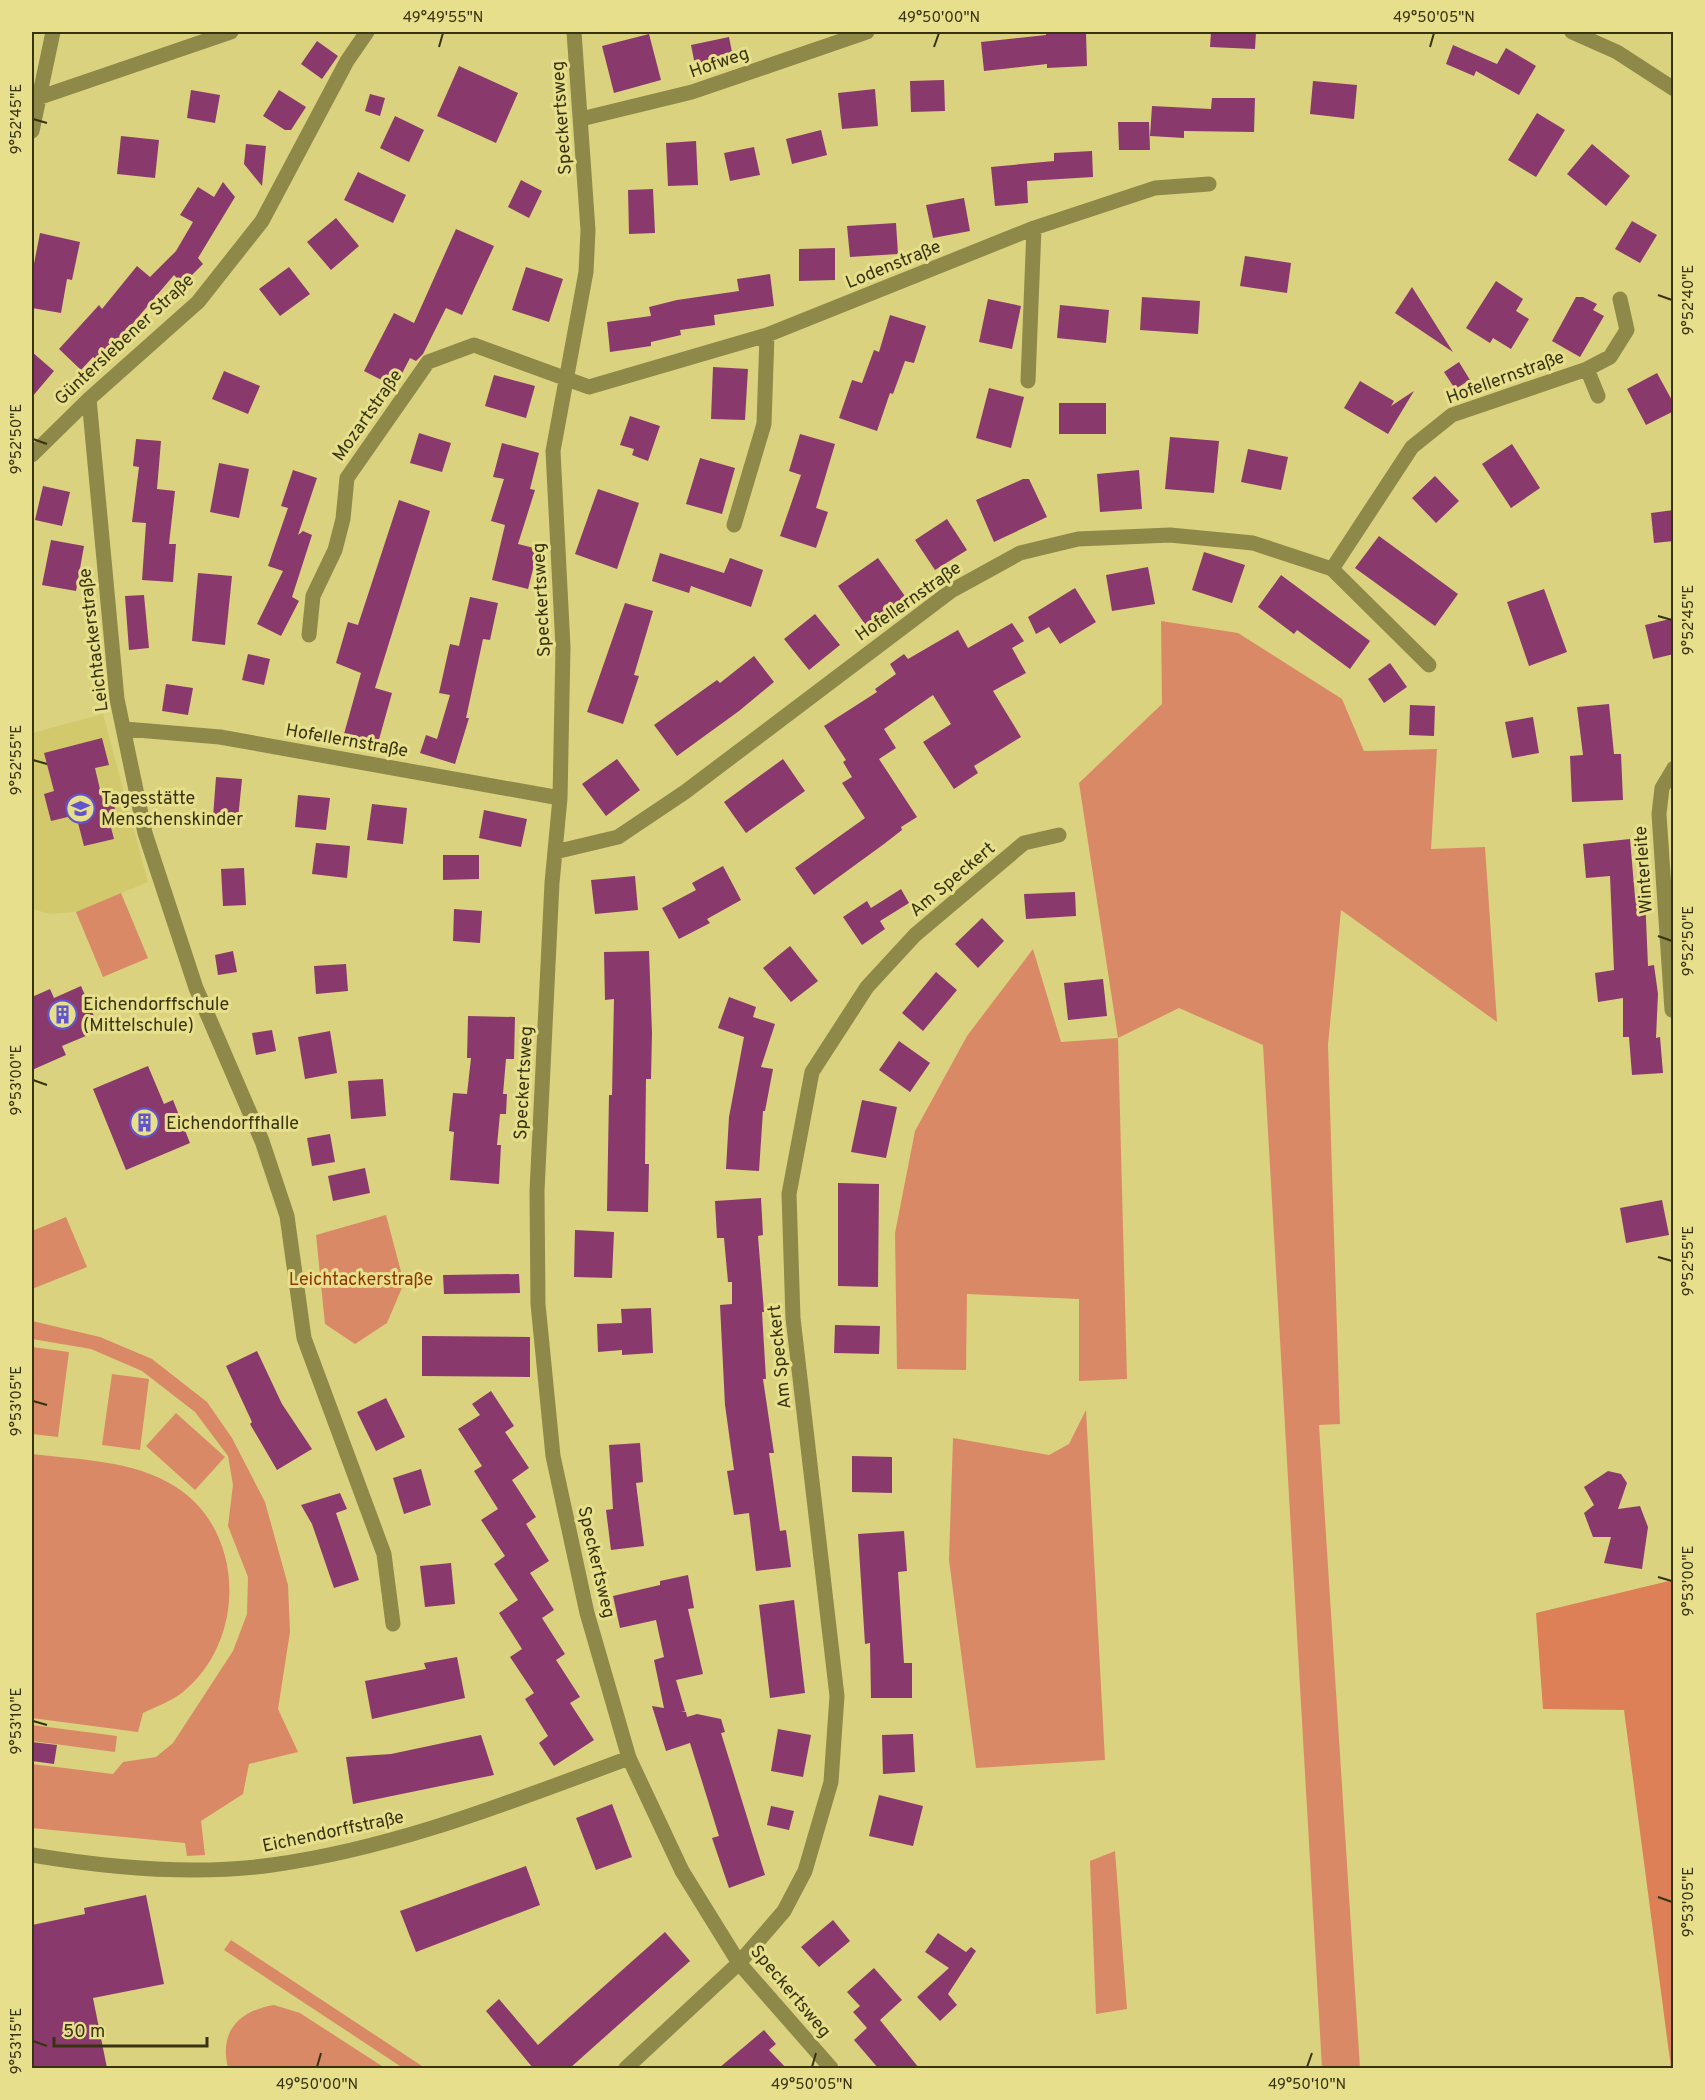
<svg xmlns="http://www.w3.org/2000/svg" width="1705" height="2100" font-family="Overpass,sans-serif">
<style>
.built{fill:#d2c96c}
.green{fill:#da8967}
.forest{fill:#dd7f57}
.building{fill:#8a396d}
.lines{fill:none;stroke-linecap:round;stroke-linejoin:round}
.minor{stroke:#8e8849;stroke-width:15}
.ticks{fill:none;stroke:#373310;stroke-width:2}
.labels{text-anchor:middle;stroke-width:6;stroke-linejoin:round;paint-order:stroke}
.street-label{font-size:18px;fill:#373310;stroke:#e7df8b}
.poi-label{font-size:18px;fill:#373310;stroke:#e7df8b;text-anchor:start}
.park-label{font-size:18px;fill:#8c3709;stroke:#e7df8b}
.neatline{fill:none;stroke:#373310;stroke-width:2}
.ticks-label{font-size:15px;text-anchor:middle;fill:#373310}
</style>
<rect width="100%" height="100%" fill="#dad27f"/>
<path class="built" d="M103,714l45,168 -72,30 -26,2 -18,-5v-176z"/>
<path class="green" d="M1161,621l77,12 104,66 22,52 73,-2 -6,100 54,-2 12,175 -156,-112 -13,135 12,379 -21,1 41,643h-38l-59,-1023 -84,-37 -61,30 9,341 -48,2v-82l-112,-5 -1,76 -69,-1 -2,-136 20,-102 52,-95 66,-87 28,93 57,-4 -39,-255 83,-79z
M121,893l27,65 -45,19 -27,-65z
M386,1215l18,68 -17,40 -32,21 -30,-20 -9,-89z
M66,1217l21,50 -55,22v-58z
M32,1321l68,16 52,22 55,43 25,36 33,64 23,83 2,47 -12,77 20,43 -49,12 -6,30 -42,27 4,34 -18,1 -2,-13 -153,-15v-64l81,10 10,-12 33,-5 17,-14 60,-92 14,-37 1,-37 -20,-51 5,-41 -5,-29 -33,-44 -53,-41 -51,-22 -59,-10z
M32,1347l37,5 -11,85 -26,-3z
M112,1374l37,5 -9,71 -38,-5z
M1086,1410l19,350 -129,8 -27,-208 4,-122 96,17 20,-11z
M176,1413l49,44 -30,33 -49,-44z
M32,1454c48,6 102,6 144,33 70,45 70,154 7,205 -11,9 -28,15 -40,21l-5,19 -106,-14z
M32,1725l85,11 -2,16 -83,-11z
M1115,1851l12,158 -31,5 -6,-153z
M231,1940l191,126 -2,2h-17l-179,-118z
M274,2005l26,8 85,55h-157c-9,-37 11,-57 46,-63z"/>
<path class="forest" d="M1673,1580l1,488h-3l-47,-358 -81,-1 -7,-96z"/>
<path class="building" d="M1046,32h40l1,34 -40,2v-4l-63,7 -3,-29 65,-7z
M1211,32h45l-1,17 -45,-2z
M649,34l12,46 -47,13 -12,-47z
M729,37l4,20 -38,8 -4,-20z
M317,41l21,15 -16,23 -21,-15z
M1453,45l44,19 9,-16 30,18 -17,29 -43,-24 -2,5 -28,-12z
M459,66l59,27 -22,50 -59,-27z
M944,80l1,31 -34,1 -1,-31z
M1313,81l44,4 -3,34 -44,-5z
M875,89l3,37 -36,3 -4,-36z
M191,90l29,5 -5,28 -28,-5z
M279,90l27,17 -15,23h-6l-22,-14z
M370,94l15,4 -5,18 -15,-5z
M1212,98h43l-1,34 -70,-1v7l-34,-2 2,-30 59,3z
M1537,113l28,17 -29,47 -28,-17z
M395,116l29,14 -15,32 -29,-14z
M1118,122h31l1,28h-31z
M821,130l6,25 -35,9 -6,-25z
M121,136l38,4 -4,38 -38,-4z
M696,141l2,44 -30,1 -2,-43z
M246,144l20,2 -4,40 -18,-22z
M1592,144l38,32 -24,30 -39,-32z
M754,147l6,28 -30,6 -6,-28z
M1092,151l1,26 -66,4 1,22 -33,3 -4,-39 63,-6v-8z
M358,172l48,23 -13,28 -49,-23z
M521,180l21,11 -13,27 -21,-11z
M223,182l12,15 -37,61 5,6 -20,20 -9,-9 -74,87 -7,-5 -12,13 -22,-21 40,-44 3,4 35,-43 13,11 26,-26 17,-29 -13,-7 18,-28 16,10z
M653,189l2,44 -26,1 -1,-44z
M964,198l6,33 -37,7 -7,-33z
M336,218l23,28 -28,24 -24,-28z
M1632,221l25,14 -17,28 -25,-14z
M896,223l2,31 -48,3 -3,-31z
M456,229l38,17 -32,69 -16,-7 -23,46 -7,7 -6,-3 -15,29 -31,-16 30,-58 20,10z
M40,233l40,9 -8,38 -5,-1 -6,34 -29,-5v-34z
M835,248v32l-36,1v-32z
M1245,256l46,7 -4,30 -47,-7z
M289,267l21,27 -30,22 -21,-27z
M526,267l37,12 -14,43 -37,-12z
M770,274l4,32 -60,9 1,10 -35,5 1,5 -30,7v4l-41,6 -3,-30 44,-6 -2,-9 28,-7 62,-9 -2,-12z
M1496,281l27,18 -7,12 13,8 -18,30 -18,-11 -3,5 -24,-15z
M1412,287l41,65 -58,-39z
M1142,297l58,4 -2,33 -58,-4z
M1576,297h7l14,7 -4,6 11,6 -24,41 -28,-16z
M988,299l33,7 -9,43 -33,-7z
M1060,305l49,5 -3,33 -49,-5z
M890,315l36,11 -12,37 -9,-2 -12,33 -3,-1 -13,38 -38,-13 13,-38 10,3 12,-33 5,2z
M32,352l22,19 -22,26z
M1459,362l11,18 -15,9 -11,-17z
M713,367l35,2 -3,51 -34,-1z
M224,371l36,15 -12,28 -36,-15z
M1657,373l17,31v7l-28,14 -19,-36z
M494,375l41,11 -9,32 -41,-12z
M1360,381l34,20 -3,5 23,-15 -26,43 -44,-26z
M989,388l35,9 -13,51 -35,-10z
M1059,403h47v31h-47z
M630,416l30,10 -12,35 -16,-6 2,-6 -14,-4z
M419,433l32,10 -9,29 -32,-9z
M800,434l35,10 -19,64 12,4 -12,36 -36,-12 21,-61 -12,-4z
M1170,437l49,4 -5,52 -49,-4z
M136,439l25,2 -4,48 18,2 -6,53h7l-3,38 -31,-2 4,-57 -14,-1 7,-55 -6,-1z
M502,443l37,10 -9,36 5,1 -17,54 20,5 -10,40 -36,-9 13,-55 -14,-4 13,-42 -11,-2z
M1512,444l28,44 -29,20 -29,-44z
M1248,449l40,8 -7,33 -40,-8z
M700,458l35,10 -13,46 -36,-10z
M219,463l30,6 -10,49 -29,-6z
M293,470l24,8 -19,57 5,-4 9,4 -20,62 7,4 -18,35 -24,-12 26,-53 -15,-5 20,-58 -7,-2z
M1139,470l3,39 -42,3 -3,-38z
M1435,476l24,25 -23,22 -24,-25z
M1023,479h6l18,38 -53,25 -18,-42z
M43,486l27,6 -8,34 -27,-6z
M598,489l41,14 -22,66 -42,-15z
M399,500l31,11 -55,177 17,5 -14,50 -34,-9 17,-61 -25,-10 12,-41 10,3z
M1674,510v31l-20,2 -3,-30z
M947,519l20,31 -32,20 -20,-30z
M1379,536l79,58 -23,32 -80,-58z
M51,540l33,6 -8,45 -34,-6z
M1204,552l41,13 -13,38 -40,-13z
M660,553l64,20 6,-15 33,12 -12,37 -60,-21 -2,7 -37,-12z
M878,558l29,41 -40,28 -29,-41z
M1148,567l7,37 -43,7 -6,-36z
M198,573l34,3 -7,69 -33,-4z
M1281,575l89,66 -20,28 -53,-39 -3,4 -36,-27z
M1075,588l21,34 -36,22 -11,-17 -13,7 -8,-17z
M1544,589l23,63 -38,14 -22,-64z
M144,595l5,53 -20,2 -4,-54z
M470,597l28,6 -8,37 -7,-1 -17,79h3l-14,46 -35,-11 6,-18 11,4 13,-44 -11,-2 11,-49 9,2z
M625,603l28,8 -19,64 5,1 -16,48 -36,-12z
M815,614l25,31 -31,25 -25,-31z
M1674,618v36l-21,5 -8,-34z
M1012,623l12,18 -12,7 14,25 -33,18 28,46 -47,29 4,7 -24,16 -31,-47 28,-18 -18,-29 -49,34 12,19 -17,11 38,58 -16,10 1,3 -18,14 -70,51 -19,-27 70,-50 -23,-35 10,-6 -9,-15 3,-2 -22,-34 53,-34 -2,-3 21,-15 -6,-10 14,-10 4,5 50,-29 10,18z
M248,654l22,5 -6,26 -22,-5z
M754,656l20,26 -35,29 -62,45 -23,-31 63,-45 3,3z
M1390,663l17,24 -23,16 -16,-24z
M166,684l27,4 -5,27 -26,-4z
M1609,704l5,50h7l2,46 -51,2 -2,-46 13,-1 -6,-48z
M1410,705l25,1 -1,30 -25,-1z
M1533,717l6,36 -27,5 -7,-36z
M102,738l7,27 -14,3 7,30 10,-2 5,22 -8,2 5,19 -30,7 -8,-31 -25,6 -7,-27 10,-3 -10,-38z
M617,759l23,31 -34,26 -24,-32z
M783,759l22,32 -59,42 -22,-31z
M216,777l26,2 -4,40 -25,-2z
M298,795l32,3 -4,32 -31,-3z
M372,804l35,4 -4,36 -36,-4z
M484,810l43,9 -6,28 -42,-9z
M1630,839l5,58 10,-1 3,70 6,-1 4,29 -2,44 4,-1 3,36 -31,2 -3,-38h-6v-39l-25,4 -3,-29 19,-3 -4,-94 -24,2 -3,-34z
M316,843l34,3 -3,32 -35,-4z
M443,855h36v24l-36,1z
M723,866l18,34 -34,19 3,4 -31,16 -17,-31 34,-18 -4,-7z
M244,868l2,37 -23,1 -2,-37z
M635,876l3,34 -43,4 -4,-34z
M901,889l8,14 -29,18 5,8 -23,16 -19,-28 24,-16 4,7z
M1075,892l1,24 -50,3 -2,-25z
M454,909l28,2 -2,32 -27,-2z
M982,918l22,23 -26,27 -23,-24z
M790,946l28,35 -27,21 -28,-34z
M233,951l4,21 -19,3 -3,-20z
M649,951l3,82 -1,46h-5l-1,85h4l-1,48 -41,-1 2,-116h3l2,-96 -9,1 -1,-48z
M346,964l2,27 -32,3 -2,-28z
M936,972l21,18 -34,41 -21,-18z
M1103,979l4,37 -39,4 -4,-37z
M81,986l19,44 -38,16 4,9 -34,15v-73l18,-8 4,9z
M729,997l27,10 -3,10 22,7 -14,43 12,2 -8,42h-2l-4,60 -33,-2 3,-52 15,-80 -26,-9z
M468,1016l47,1 -1,42h-8l-3,35h4l-1,20h-6l-3,31h4l-2,39 -49,-4 4,-48 -5,-1 4,-38 14,1 4,-36h-4z
M272,1030l4,21 -20,4 -4,-22z
M330,1031l7,42 -32,6 -7,-42z
M899,1041l31,22 -20,29 -31,-22z
M148,1066l16,38 9,-4 17,43 -64,27 -33,-81z
M383,1079l3,37 -35,3 -3,-38z
M862,1100l35,7 -11,51 -35,-6z
M330,1134l5,28 -23,4 -5,-28z
M365,1168l5,25 -37,8 -5,-25z
M838,1183l41,1 -1,103 -40,-1z
M761,1198l2,37 -5,1 6,76h-2l4,67h-3l11,74h-5l11,78 6,-1 5,37 -35,4 -7,-58 -15,2 -7,-44 7,-1 -9,-65 -5,-100 12,-1v-22h-4l-4,-44h-7l-2,-37z
M1662,1200l7,35 -43,8 -6,-35z
M575,1230l39,2 -2,46 -38,-1z
M519,1274l1,19 -76,1 -1,-19z
M651,1308l2,45 -31,2v-5l-24,2 -1,-28 25,-1 -1,-14z
M835,1325l45,1 -1,28 -45,-1z
M422,1336l108,1v40l-108,-1z
M257,1351l25,53 30,45 -35,21 -27,-46 2,-2 -26,-56z
M491,1391l23,35 -9,6 24,36 -17,12 24,37 -10,7 23,37 -19,12 24,37 -12,8 23,36 -9,6 24,37 -10,6 24,37 -40,26 -15,-23 9,-7 -23,-37 9,-6 -24,-36 12,-8 -23,-36 19,-13 -24,-36 11,-8 -24,-36 17,-11 -24,-38 8,-5 -24,-37 22,-14 -8,-11z
M386,1398l19,39 -29,14 -19,-39z
M640,1443l3,39 -7,1 8,63 -33,4 -5,-40 7,-1 -4,-64z
M852,1456l40,1v36l-40,-1z
M421,1469l10,36 -27,9 -11,-36z
M1608,1471l13,3 6,9 -9,26 22,-3 8,21 -6,42 -38,-6 7,-26h-18l-9,-24 10,-8 -10,-18z
M340,1493l7,16 -11,4 23,67 -25,8 -22,-64 -11,-19z
M904,1531l3,40 -9,1 6,91h8v35h-41l-1,-55 -5,1 -7,-110z
M451,1563l4,41 -30,3 -5,-41z
M688,1575l6,33 -6,1 15,65 -27,6 9,31h-4l5,1 1,5 10,-3 24,5 4,13 -4,1 44,142 -36,13 -17,-50 7,-2 -29,-93 -24,8 -14,-45 12,2 -10,-48 10,-3 -8,-37 -36,8 -7,-32 47,-11v-4z
M794,1600l11,93 -35,5 -11,-93z
M457,1657l8,41 -93,21 -7,-38 61,-12 -2,-6z
M778,1729l33,6 -8,42 -32,-6z
M913,1734l2,38 -32,2 -1,-39z
M481,1735l13,40 -141,29 -7,-47 45,-3z
M32,1742l25,3 -3,19 -22,-3z
M879,1795l44,11 -10,40 -44,-10z
M612,1804l20,53 -36,13 -20,-52z
M771,1806l23,5 -5,19 -22,-5z
M526,1866l14,39 -124,47 -16,-41z
M146,1895l18,89 -71,14 14,70h-75v-143l53,-11 -1,-6z
M833,1920l17,21 -31,26 -18,-20z
M665,1932l25,29 -120,107h-37l-47,-57 13,-12 39,46z
M938,1933l28,19 5,-5 5,4 -28,43 9,11 -17,16 -23,-24 32,-29 -24,-16z
M874,1968l28,32 -22,20 39,48h-41l-24,-28 13,-12 -14,-16 7,-6 -13,-14z
M764,2030l12,14 -7,6 17,18h-67z"/>
<g class="lines">
<path class="minor" d="M574,32l14,198 -2,42 -33,179 10,196 -3,151 -8,85 -15,308 1,113 15,152 34,157 42,145 53,113 57,92 92,105
M1572,32l45,20 57,37
M32,100l199,-68
M581,119l111,-27 175,-60
M32,131l21,-99
M1587,369l11,27
M1028,381l6,-153
M89,399l28,300 28,134 51,155 66,153 25,75 17,122 80,216 9,70
M32,455l57,-56 109,-97 64,-81 85,-160 20,-29
M734,525l30,-101 3,-89
M1332,569l80,-122 40,-32 135,-46 23,-12 17,-27 -7,-31
M309,635l4,-39 22,-46 8,-31 4,-41 81,-116 46,-17 115,42 178,-52 267,-107 121,-40 54,-4
M125,729l95,8 340,61
M555,852l63,-15 67,-45 266,-201 69,-38 58,-14 92,-4 83,8 79,26 97,96
M1672,1010l-13,-196 3,-26 12,-20
M32,1855c78,13 161,21 240,10 124,-17 241,-64 357,-107
M626,2068l113,-105 45,-52 21,-40 26,-89 6,-86 -44,-378 -4,-124 23,-122 55,-85 48,-52 109,-92 35,-8"/>
</g>
<path class="ticks" d="M439,47l4,-14M934,47l5,-14M1430,47l4,-14M33,119l14,4M1658,295l14,5M33,439l14,5M1658,616l14,4M33,760l14,4M1658,936l14,5M33,1080l14,5M1658,1257l14,4M33,1401l14,4M1658,1577l14,4M33,1721l14,4M1658,1897l14,5M33,2041l14,5M317,2067l4,-14M812,2067l4,-14M1307,2067l5,-14"/>
<defs>
<symbol id="school-ring" viewBox="-11 -11 22 22"><circle r="9.5" fill="#e7df8b" stroke="#6254cd" stroke-width="1.5"/><path d="M0-5L7-2L0 1L-7-2ZM-4 1L0 2.5L4 1V4Q0 6-4 4Z" fill="#6254cd"/></symbol>
<symbol id="building-ring" viewBox="-11 -11 22 22"><circle r="9.5" fill="#e7df8b" stroke="#6254cd" stroke-width="1.5"/><path d="M-4-6H4V6H1V3H-1V6H-4ZM-2.5-4.3h1.7v1.8h-1.7ZM.8-4.3h1.7v1.8H.8ZM-2.5-1h1.7V.8h-1.7ZM.8-1h1.7V.8H.8Z" fill="#6254cd"/></symbol>
</defs>
<g fill-rule="evenodd">
<use href="#school-ring" x="64" y="792" width="33" height="33"/>
<use href="#building-ring" x="46" y="998" width="33" height="33"/>
<use href="#building-ring" x="128" y="1106" width="33" height="33"/>
</g>
<g class="labels">
<g class="street-label">
<text transform="translate(719 62) rotate(-19)" y="6">Hofweg</text>
<text transform="translate(561 118) rotate(-94)" y="6">Speckertsweg</text>
<text transform="translate(893 264) rotate(-22)" y="6">Lodenstraße</text>
<text transform="translate(124 339) rotate(-43)" y="6">Günterslebener Straße</text>
<text transform="translate(1505 377) rotate(-20)" y="6">Hofellernstraße</text>
<text transform="translate(367 415) rotate(-55)" y="6">Mozartstraße</text>
<text transform="translate(541 600) rotate(-93)" y="6">Speckertsweg</text>
<text transform="translate(908 601) rotate(-35)" y="6">Hofellernstraße</text>
<text transform="translate(93 640) rotate(-97)" y="6">Leichtackerstraße</text>
<text transform="translate(347 740) rotate(10)" y="6">Hofellernstraße</text>
<text transform="translate(1643 870) rotate(-94)" y="6">Winterleite</text>
<text transform="translate(952 879) rotate(-40)" y="6">Am Speckert</text>
<text transform="translate(523 1083) rotate(-87)" y="6">Speckertsweg</text>
<text transform="translate(779 1357) rotate(-96)" y="6">Am Speckert</text>
<text transform="translate(597 1562) rotate(77)" y="6">Speckertsweg</text>
<text transform="translate(333 1831) rotate(-12)" y="6">Eichendorffstraße</text>
<text transform="translate(791 1991) rotate(50)" y="6">Speckertsweg</text>
</g>
<g class="poi-label">
<text x="101" y="804">Tagesstätte<tspan x="101" dy="21">Menschenskinder</tspan></text>
<text x="83" y="1010">Eichendorffschule<tspan x="83" dy="21">(Mittelschule)</tspan></text>
<text x="166" y="1129">Eichendorffhalle</text>
</g>
<g class="park-label">
<text x="361" y="1285">Leichtackerstraße</text>
</g>
</g>
<rect width="1705" height="2100" fill="none" stroke="#e7df8b" stroke-width="66"/>
<path d="M54 2037v9h153v-9" fill="none" stroke="#373310" stroke-width="3"/>
<text x="63" y="2037" font-size="18" fill="#373310" stroke="#e7df8b" stroke-width="4.5" paint-order="stroke">50 m</text>
<rect x="33" y="33" width="1639" height="2034" class="neatline"/>
<g class="ticks-label">
<text x="443" y="22">49°49'55"N</text>
<text x="939" y="22">49°50'00"N</text>
<text x="1434" y="22">49°50'05"N</text>
<text transform="translate(16 119) rotate(-90)" y="5">9°52'45"E</text>
<text transform="translate(1688 300) rotate(-90)" y="5">9°52'40"E</text>
<text transform="translate(16 439) rotate(-90)" y="5">9°52'50"E</text>
<text transform="translate(1688 620) rotate(-90)" y="5">9°52'45"E</text>
<text transform="translate(16 760) rotate(-90)" y="5">9°52'55"E</text>
<text transform="translate(1688 941) rotate(-90)" y="5">9°52'50"E</text>
<text transform="translate(16 1080) rotate(-90)" y="5">9°53'00"E</text>
<text transform="translate(1688 1261) rotate(-90)" y="5">9°52'55"E</text>
<text transform="translate(16 1401) rotate(-90)" y="5">9°53'05"E</text>
<text transform="translate(1688 1581) rotate(-90)" y="5">9°53'00"E</text>
<text transform="translate(16 1721) rotate(-90)" y="5">9°53'10"E</text>
<text transform="translate(1688 1902) rotate(-90)" y="5">9°53'05"E</text>
<text transform="translate(16 2041) rotate(-90)" y="5">9°53'15"E</text>
<text x="317" y="2089">49°50'00"N</text>
<text x="812" y="2089">49°50'05"N</text>
<text x="1307" y="2089">49°50'10"N</text>
</g>
</svg>
